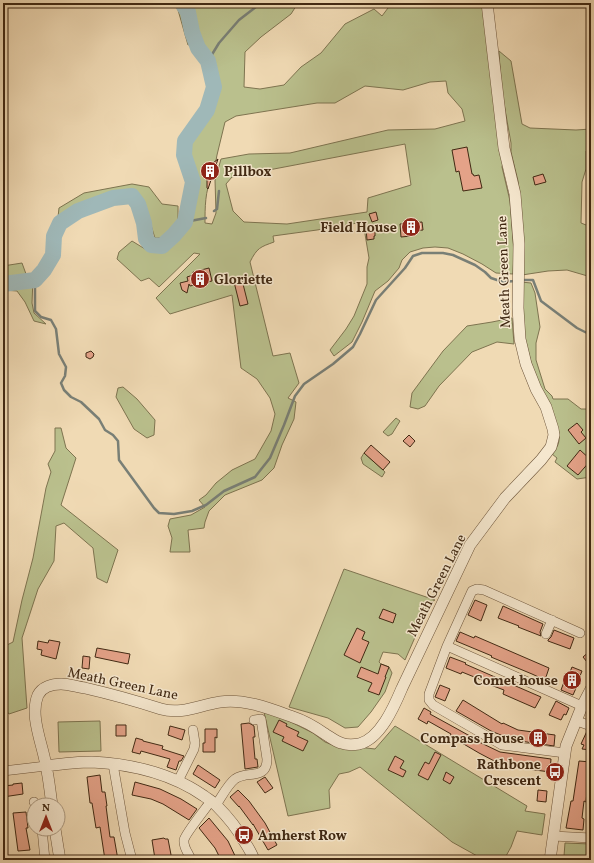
<svg xmlns="http://www.w3.org/2000/svg" width="594" height="863" font-family="Vollkorn,serif">
<style>
.green{fill:#bac08d;stroke:#7e7450;fill-rule:evenodd}
.lines{fill:none;stroke-linecap:round;stroke-linejoin:round}
.stream{stroke:#797f76;stroke-width:2.5}
.river{stroke:#9fb8b8;stroke-width:16}
.building{fill:#e4a288;stroke:#412913}
.minor-casing{stroke:#6d553b;stroke-width:10}
.tertiary-casing{stroke:#6d553b;stroke-width:12}
.minor{stroke:#f5e7ce;stroke-width:9}
.tertiary{stroke:#f5e7ce;stroke-width:11}
.labels{text-anchor:middle;stroke-width:3;stroke-linejoin:round;paint-order:stroke}
.poi-label{font-size:14px;font-weight:bold;fill:#412913;stroke:#f5e7ce;text-anchor:end}
.street-label{font-size:14px;fill:#412913;stroke:#f5e7ce}
</style>
<rect width="100%" height="100%" fill="#f0dab4"/>
<filter id="stains"><feTurbulence type="fractalNoise" baseFrequency=".005" numOctaves="4"/><feColorMatrix values="0 0 0 0 .2 0 0 0 0 .09 0 0 0 0 .02 0 0 0 .5 -.17"/></filter>
<radialGradient id="worn" r=".72"><stop offset=".6" stop-color="#630" stop-opacity="0"/><stop offset="1" stop-color="#630" stop-opacity=".3"/></radialGradient>
<path class="green" d="M176,3h122l-7,11 -30,23 -16,15 -1,35 16,2 24,-4 17,-18 20,-14 24,-29 29,-15 8,7 6,-8 1,-5h94l20,159 -1,5 8,34 4,53 -1,20 -17,-1 -14,-9 -19,-10 -15,-6 -13,-1 -12,1 -13,4 -8,8 -3,8 -11,13 -13,10 -13,31 -10,20 -18,14 -4,-6 16,-21 8,-13 13,-32v-17l2,-9 -6,-36 -46,8 -44,6 1,6c-14,5 -17,6 -24,20l23,94 17,-3 9,30 -11,15 8,4 -2,17 -12,26 -8,23 -12,12 -37,15 -16,16 -4,11 -1,6 -16,2 2,22h-20l2,-14 -4,-12 2,-7 21,-4 14,-8 -6,-7 7,-5 10,-12 16,-13 23,-11 16,-28 4,-17 -5,-16 -13,-19 -16,-11 -9,-73 -62,19 -14,-16 44,-44 -6,-1 -35,34 -10,-9 -8,3 -24,-22 2,-7 13,-11 13,8 14,1 9,-6 20,-20 2,-20 6,-21 -2,-11 -6,-12 -1,-11 5,-13 19,-25 6,-24 -6,-26 -7,-11 -5,-9 -11,4zM446,81l2,12 14,16 3,12 -30,8 -47,1 -98,23 -41,1 -28,5 -6,21 1,33 -4,11 -7,-1c0,-15 0,-33 7,-46l-5,-3v-6l4,-4 4,2 2,-11 8,-33 11,-6 81,-13h18l30,-17 38,4 27,-8zM405,144l6,41 -43,13 -1,14 -80,12 -43,-2 -11,-11 -7,-27 6,-7z
M499,51l12,10 11,63 8,4 46,2 15,-1v20l-5,2v18l-4,13 -1,41 10,4v50l-24,-7 -19,1 -26,4v-52l-4,-42 -7,-29v-9l-10,-56z
M132,184l17,3 13,17 16,2v15l-14,17h-9l-7,-22 -10,-23 -10,-3 -27,7 -43,20 1,-9 25,-15z
M22,263l4,11 7,4 -1,25 2,10 12,11 -12,-3 -9,-19 -8,-11 -14,-1v-3l4,-2 -1,-9 -3,1v-11z
M521,282l10,1 4,10 5,34 -4,16v17l9,29 7,7 1,3h15l13,10h10v68l-14,2 -22,-17 2,-4 -5,-4c6,-7 8,-12 7,-21l-26,-63 -8,-31z
M512,318l2,26 -17,-2 -25,10 -33,34 -14,20 -7,3 -8,-2 2,-14 31,-42 24,-25 25,-4z
M123,387l14,12 18,21 -1,15 -7,3 -13,-9 -18,-32 2,-9z
M396,418l4,3 -8,13 -4,2 -5,-4z
M55,428h6l5,20 10,10 -15,47 57,45 -11,33 -10,-5 -4,-30 -29,-25 -8,3 -2,35 -16,28 -16,49 5,70 -18,6 -6,-8v-59l10,-5 9,-42 11,-42 13,-70 5,-16 -3,-8 7,-13z
M364,453l19,17 2,2 -3,5 -19,-13 -2,-6z
M344,569l91,31 -11,6 3,4 -22,50 -7,-6 -15,-2 -4,10 2,2 8,3 3,6 -7,19 -14,20 -13,15 -13,1 -17,-10 -39,-11z
M264,712l21,7 28,14 12,9 15,6 18,-1 17,2 20,-23 132,80 -2,5 20,3 -3,21 -25,-4 -6,16 -5,9 -27,1 -27,-15 -92,-75 -11,5 -10,2 -10,16 1,18 -42,8z
M100,721l1,30 -42,1 -1,-30z
M565,843l26,1v16h-18l-9,-4z"/>
<g class="lines">
<path class="stream" d="M208,61l11,-18 20,-23 22,-17
M214,211l3,-2 2,-18
M185,222l21,-4
M35,280v31l6,6 10,3 5,9 3,25 7,13 -1,9 -4,7 3,7 7,7 10,5 18,17 6,11 8,5 5,6 1,19 35,48 5,5 15,1 18,-3 14,-6 18,-14 31,-14 15,-19 14,-33 11,-29 9,-12 29,-20 20,-17 7,-13 16,-34 29,-32 8,-12 9,-3h21l10,2 22,10 10,7 6,6 12,4 13,-1
M521,280h12l8,21 36,27 14,7"/>
<path class="river" d="M3,284l32,-4 9,-10 9,-15 1,-19 6,-13 18,-12 35,-13 19,-2 6,8 6,19 2,16 5,6 11,1 12,-11 11,-13 8,-40 -9,-27 1,-14 22,-31 7,-23 -6,-26 -10,-13 -6,-16 -4,-20 -6,-9"/>
</g>
<path class="building" d="M467,147l5,27h1l1,2 5,-1 3,13 -19,3 -4,-20 -3,1 -4,-22z
M218,159l-10,30 -1,-1v-20z
M543,174l3,8 -11,3 -2,-8z
M376,212l2,8 -6,2 -3,-8z
M422,222l1,8 -12,1v5l-10,1 -1,-13z
M366,228h9v8h-1v3l-7,1z
M209,268l3,13 -22,5 -1,-2 -2,9 -5,-3 -2,-7 8,-2 -1,-4 6,-2v-3z
M242,280l6,24 -8,2 -6,-24z
M91,351l3,3 -1,3 -3,2 -4,-2v-4z
M577,423l6,7 -2,2 5,6 -7,6 -11,-14z
M409,435l6,6 -5,6 -7,-6z
M371,445l19,17 -7,8 -19,-17z
M580,450l11,10 -13,15 -11,-9z
M475,600l12,5 -6,16 -13,-6z
M503,606l40,18 -3,8 1,4 -23,-9 1,-1 -21,-8z
M383,609l13,5 -3,9 -14,-5z
M357,628l8,4 -3,7 7,3 -9,21 -16,-8z
M554,630l20,8 -4,11 -22,-8v-1l3,-3z
M460,632l14,6 1,-2 74,32 -4,12 -13,-6 -41,-17 1,-1 -36,-15z
M49,640l11,2 -4,17 -15,-4 1,-5 -5,-1 1,-8 10,2z
M97,648l33,6 -2,10 -33,-7z
M591,650v17l-8,-10z
M83,656l7,1 -1,12 -7,-1z
M450,657l16,6 -1,1 76,33 -6,11 -32,-14 1,-4 -16,-6 1,-1 -27,-11 -1,2 -15,-6z
M381,664l8,3 -4,10h1l-7,18 -11,-4 4,-8 -15,-6 4,-10 17,7z
M572,667l10,4 -6,15h1l-4,9 -12,-5 3,-8h2z
M440,685l10,4 -5,12 -10,-4z
M463,700l39,24 1,-1 15,7 37,5 -1,11 -41,-6 -22,-9 -35,-20z
M556,701l13,7 -3,7 -2,-1 -3,6 -12,-5z
M424,708l7,4 -1,2 49,27v1l21,10 51,7 -1,13 -52,-7v-2l-19,-10 -29,-17 1,-2 -23,-13 -1,3 -9,-5z
M279,720l8,4 -1,2 13,6 -2,4 11,5 -5,10 -21,-10 2,-4 -11,-5z
M249,723l5,3 1,11h-2l2,22h2l1,8 -13,2 -4,-45z
M116,725h10v11h-10z
M170,726l15,4 -3,10 -14,-5z
M205,729h12v9l-2,-1v15h-12v-9h2z
M587,731l4,1v18l-9,-1 2,-4 -3,-1z
M136,738l7,2v1l20,5 -1,3 22,7 -3,5h-2l-3,9 -9,-3 3,-8 -29,-8 -1,3 -8,-2z
M435,752l6,3 -13,25 -10,-5 7,-13 4,2z
M395,756l9,5 -4,7 6,3 -3,6 -15,-7z
M579,761l12,1 -1,19 -2,-1 -2,22 -2,-1 -2,17 2,1 -1,11 -17,-2 5,-27h2z
M198,765l22,15 -5,8 -22,-14z
M446,772l8,5 -4,7 -7,-4z
M100,775l2,17h3l2,14h-1l4,31h4l4,23h-13l-5,-33 -4,1 -4,-25h-2l-3,-26z
M265,777l8,11 -8,5 -8,-11z
M135,782l25,7 21,10 16,10 -8,11 -26,-16 -12,-5 -19,-4z
M22,783l1,11 -20,3v-11l10,-1v-1z
M238,790l11,11 16,22 12,22 -9,5 -15,-26v1l-14,-19v1l-9,-10z
M538,790l9,1 -1,11 -9,-1z
M26,812l2,16h-2l4,22 -12,1 -5,-38z
M209,818l19,23 9,19h-16l-6,-12 -16,-20z
M164,838l1,1h3l4,21h-9v-3l-8,2 -3,-19z"/>
<g class="lines">
<defs>
<path id="minor" d="M546,634l6,-14
M447,646l135,60
M577,721l14,5
M565,753l-63,-8 -69,-40 -4,-5v-6l18,-48 25,-55 5,-2 7,1 96,43
M113,764l12,69 7,27
M3,771l43,-5
M178,781l16,-32 1,-6 -2,-13
M34,802l2,3
M216,805c5,-7 12,-21 19,-26 12,-9 32,2 32,-20l-6,-40 -7,1
M42,829l3,31
M553,836l38,2
M191,860c-2,-7 -8,-12 -7,-20 1,-6 22,-32 27,-39"/>
<path id="tertiary" d="M46,766c15,-2 31,-4 46,-4 39,2 79,11 112,34 4,3 9,6 12,9 11,11 21,23 28,36 4,6 8,12 10,19
M52,805c-2,-13 -3,-26 -6,-39 -3,-21 -17,-50 -8,-71 4,-8 14,-11 23,-11 8,0 16,3 24,4 26,6 51,13 76,21 20,6 39,-4 59,-7 23,-4 51,7 73,15 12,4 22,10 32,17 5,3 10,7 16,9 5,2 12,2 18,1 21,-5 35,-37 43,-56l68,-143 35,-47 36,-38 10,-13 3,-12 -1,-6 -7,-22 -10,-18 -10,-25 -6,-25 -2,-31 1,-64 -4,-50 -11,-46 -17,-145
M55,829l5,31
M550,860l16,-114 16,-40 9,-17"/>
</defs>
<use href="#minor" class="minor-casing"/>
<use href="#tertiary" class="tertiary-casing"/>
<use href="#minor" class="minor"/>
<use href="#tertiary" class="tertiary"/>
</g>
<defs>
<symbol id="building-disc" viewBox="-11 -11 22 22"><circle r="9.5" fill="#8f2418" stroke="#f5e7ce"/><path d="M-4-6H4V6H1V3H-1V6H-4ZM-2.5-4.3h1.7v1.8h-1.7ZM.8-4.3h1.7v1.8H.8ZM-2.5-1h1.7V.8h-1.7ZM.8-1h1.7V.8H.8Z" fill="#fff"/></symbol>
<symbol id="bus-disc" viewBox="-11 -11 22 22"><circle r="9.5" fill="#8f2418" stroke="#f5e7ce"/><path d="M-5-6H5V4H4V6H2V4H-2V6H-4V4H-5ZM-3.5-4V0h7V-4ZM-3.5 1.2v1.5H-2V1.2ZM2 1.2v1.5H3.5V1.2Z" fill="#fff"/></symbol>
</defs>
<g fill-rule="evenodd">
<use href="#building-disc" x="199" y="160" width="22" height="22"/>
<use href="#building-disc" x="400" y="216" width="22" height="22"/>
<use href="#building-disc" x="189" y="268" width="22" height="22"/>
<use href="#building-disc" x="561" y="669" width="22" height="22"/>
<use href="#building-disc" x="527" y="727" width="22" height="22"/>
<use href="#bus-disc" x="544" y="761" width="22" height="22"/>
<use href="#bus-disc" x="233" y="824" width="22" height="22"/>
</g>
<g class="labels">
<g class="poi-label">
<text x="224" y="176" text-anchor="start">Pillbox</text>
<text x="397" y="232">Field House</text>
<text x="214" y="284" text-anchor="start">Gloriette</text>
<text x="558" y="685">Comet house</text>
<text x="524" y="743">Compass House</text>
<text x="541" y="769">Rathbone<tspan x="541" dy="16">Crescent</tspan></text>
<text x="258" y="840" text-anchor="start">Amherst Row</text>
</g>
<g class="street-label">
<text transform="translate(503 272) rotate(-92)" y="5">Meath Green Lane</text>
<text transform="translate(436 585) rotate(-63)" y="5">Meath Green Lane</text>
<text transform="translate(123 683) rotate(12)" y="5">Meath Green Lane</text>
</g>
</g>
<rect width="594" height="863" fill="none" stroke="#f0dab4" stroke-width="16"/>
<rect x="4" y="4" width="586" height="855" fill="none" stroke="#412913" stroke-width="2"/>
<rect x="8" y="8" width="578" height="847" fill="none" stroke="#412913"/>
<g transform="translate(46 817)"><circle r="19" fill="#f5e7ce" stroke="#ad9b83"/>
<path d="M0-3L7 15L0 10L-7 15Z" fill="#8f2418"/>
<text y="-6" font-size="11" font-weight="bold" text-anchor="middle" fill="#412913">N</text>
</g>
<rect width="100%" height="100%" filter="url(#stains)"/>
<rect width="100%" height="100%" fill="url(#worn)"/>
</svg>
